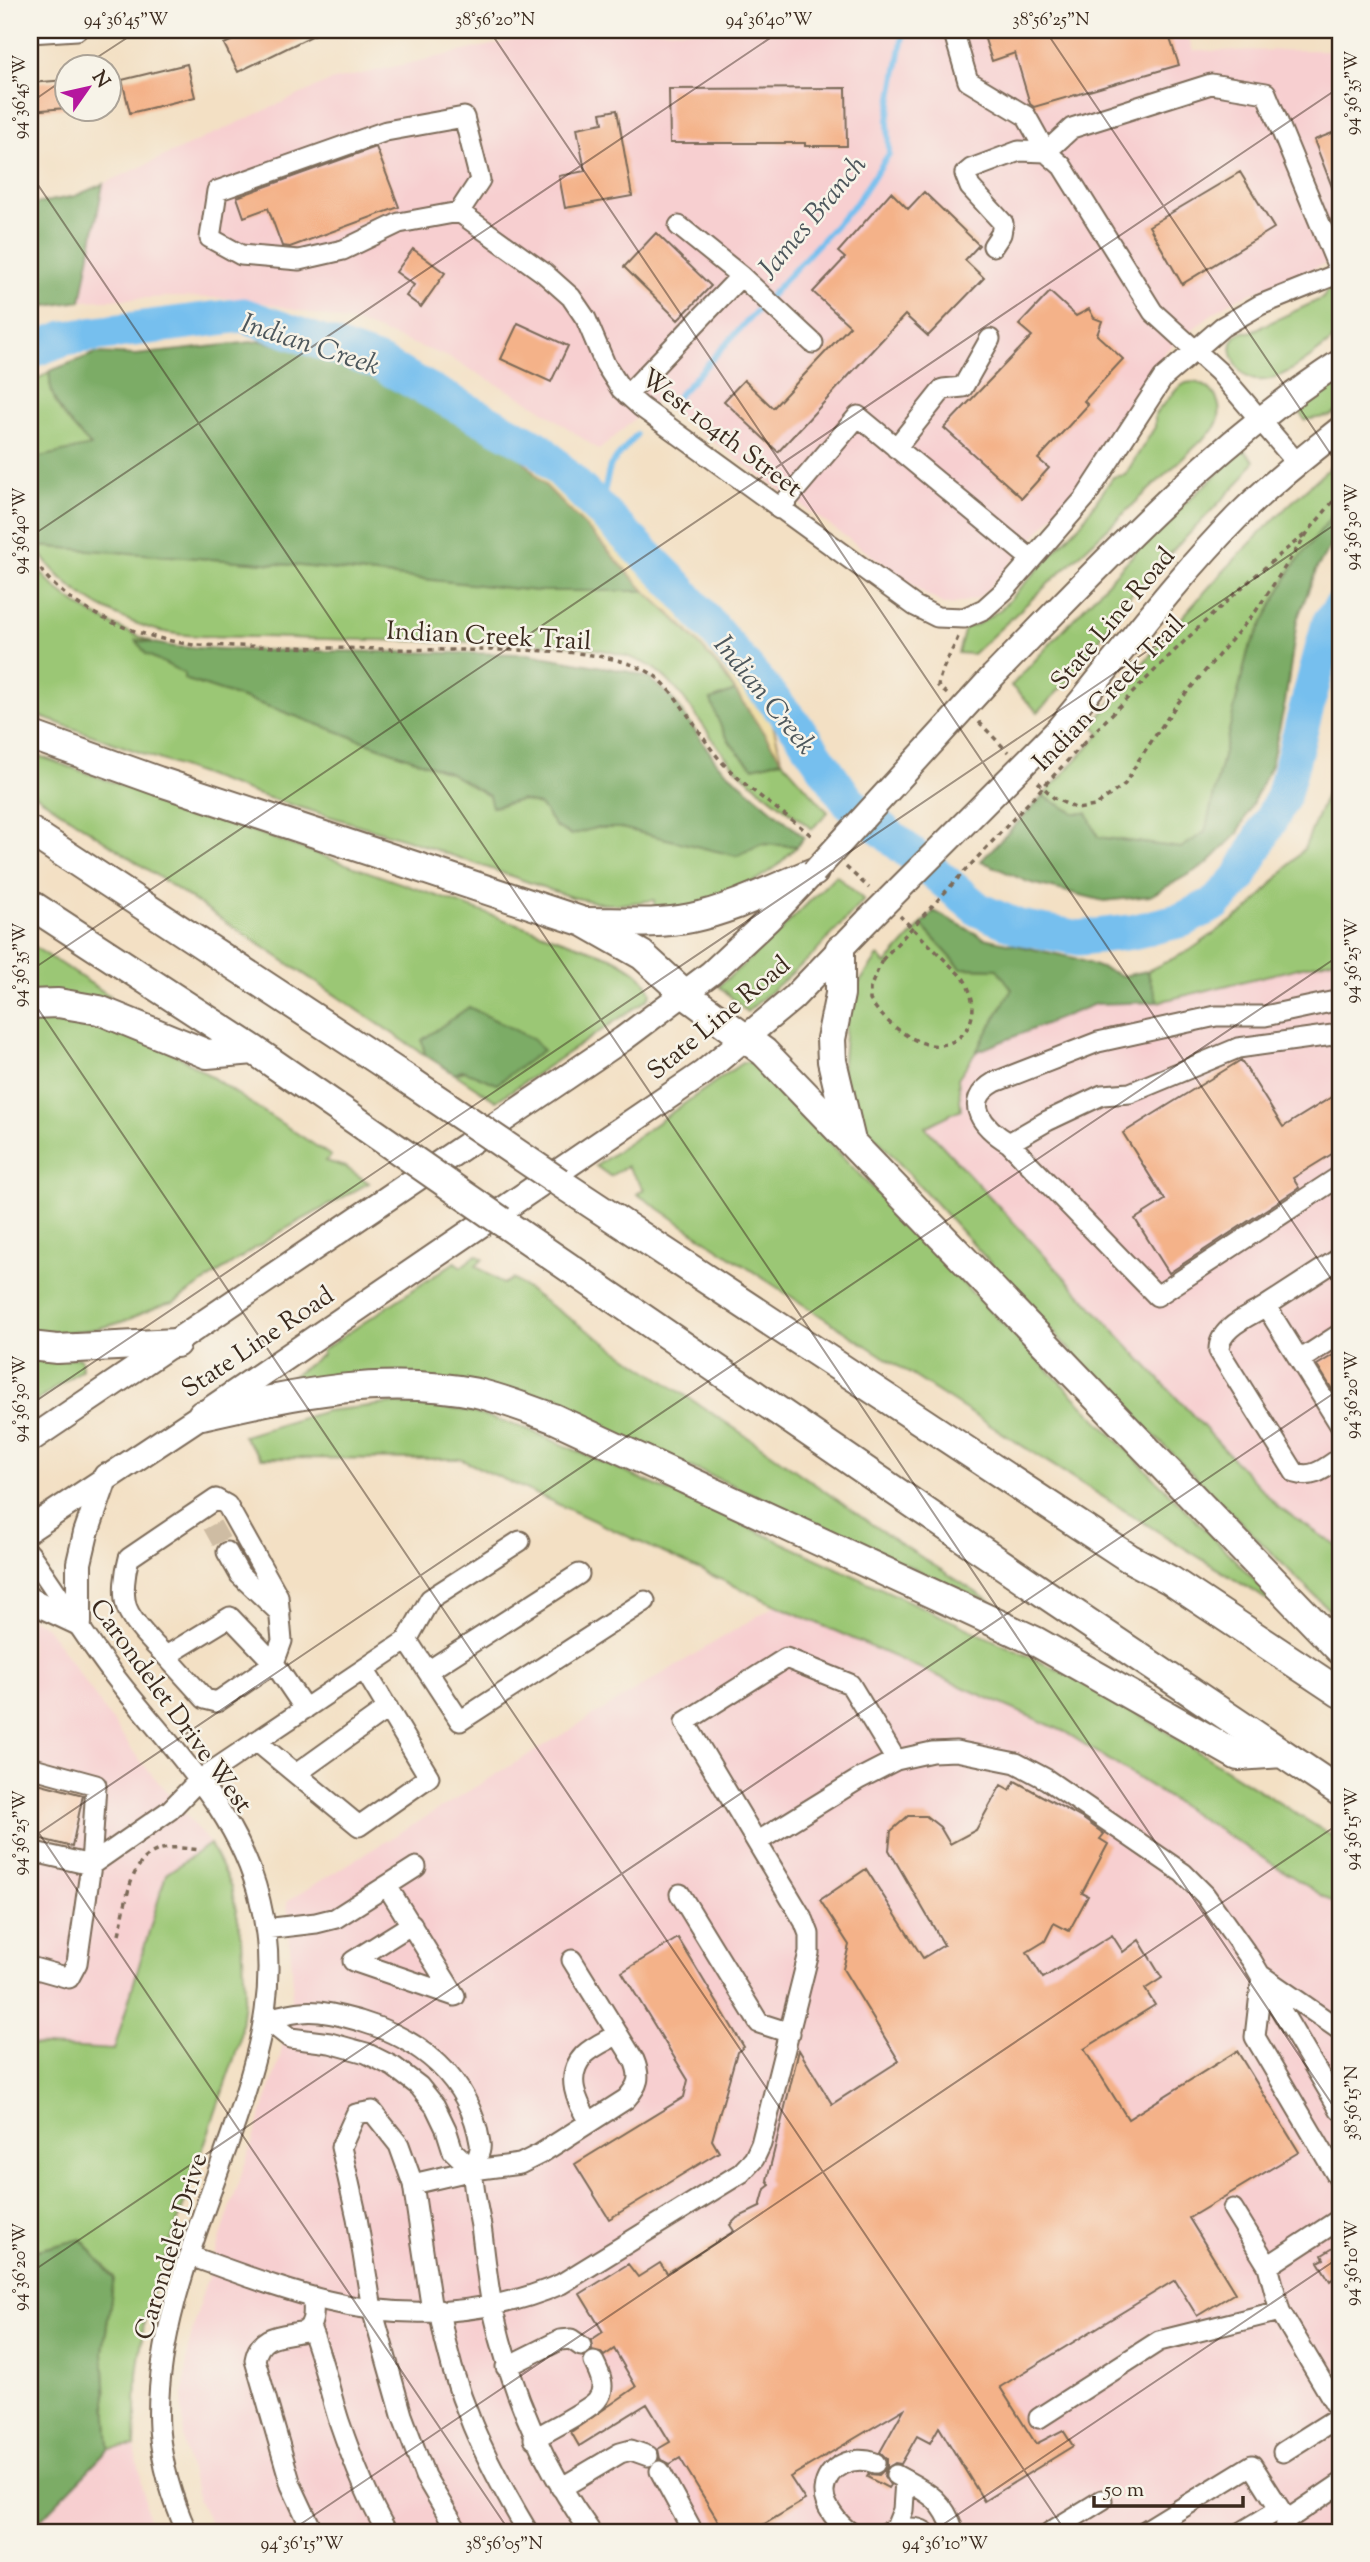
<svg xmlns="http://www.w3.org/2000/svg" width="1370" height="2562" font-family="'Sorts Mill Goudy',serif">
<style>
.built{fill:#f7cfd0}
.green{fill:#9bc775;stroke:#6b784a;stroke-width:2}
.forest{fill:#7cac66;stroke:#5c6b42;stroke-width:2}
.sand{fill:#eeda9e;stroke:#94825e;stroke-width:2}
.lines{fill:none;stroke-linecap:round;stroke-linejoin:round}
.stream{stroke:#76bfee;stroke-width:6}
.river{stroke:#76bfee;stroke-width:35}
.building{fill:#f4b289}
.minor-tunnel{stroke:#cebca3;stroke-width:19;stroke-dasharray:19 10;stroke-linecap:butt}
.minor-casing{stroke:#7b6a58;stroke-width:23}
.major-casing{stroke:#7b6a58;stroke-width:28}
.highway-casing{stroke:#7b6a58;stroke-width:32}
.path{stroke:#7b6a58;stroke-width:3.5;stroke-dasharray:5 5;stroke-linecap:butt}
.minor{stroke:#fff;stroke-width:19}
.major{stroke:#fff;stroke-width:24}
.highway{stroke:#fff;stroke-width:28}
.major-bridge-casing{stroke:#7b6a58;stroke-width:28;stroke-linecap:butt}
.highway-bridge-casing{stroke:#7b6a58;stroke-width:32;stroke-linecap:butt}
.path-bridge{stroke:#7b6a58;stroke-width:3.5;stroke-dasharray:5 5;stroke-linecap:butt}
.major-bridge{stroke:#fff;stroke-width:24}
.highway-bridge{stroke:#fff;stroke-width:28}
.ticks{fill:none;stroke:#3b2a1e;stroke-width:2;stroke-opacity:0.45}
.labels{text-anchor:middle;stroke-width:5;stroke-linejoin:round;paint-order:stroke}
.street-label{font-size:26px;fill:#3b2a1e;stroke:#f7f3e8}
.water-label{font-size:28px;font-style:italic;fill:#4d575c;stroke:#f7f3e8}
.neatline{fill:none;stroke:#3b2a1e;stroke-width:2.5}
.ticks-label{font-size:18px;text-anchor:middle;fill:#3b2a1e}
</style>
<rect width="100%" height="100%" fill="#f7f3e8"/>
<filter id="ink" filterUnits="userSpaceOnUse"><feTurbulence type="fractalNoise" baseFrequency=".0143" numOctaves="2"/><feDisplacementMap in="SourceGraphic" scale="14" xChannelSelector="R" yChannelSelector="G"/><feConvolveMatrix kernelMatrix="1 2 1 2 8 2 1 2 1" color-interpolation-filters="sRGB"/></filter>
<filter id="wash" filterUnits="userSpaceOnUse"><feTurbulence type="fractalNoise" baseFrequency=".00686" numOctaves="4" result="noise"/><feDisplacementMap in="SourceGraphic" scale="28" xChannelSelector="R" yChannelSelector="G"/><feGaussianBlur stdDeviation="1.57" result="paint"/><feColorMatrix in="noise" values="0 0 0 0 0 0 0 0 0 0 0 0 0 0 0 0 0 1.4 0 .05"/><feComposite in="paint" operator="in"/></filter>
<g filter="url(#wash)">
<rect width="100%" height="100%" fill="#f3e0c4"/>
<path class="built" d="M558,30h628l7,21 147,-1v208l-108,43 -23,15 -44,36 -90,140 -13,14 -83,92 -28,7 -8,-1 -16,-9 -271,-194 -57,49 -61,-43 -90,-50 -85,-32 -99,-22 -37,-5 -58,-1 -88,4 22,-117 227,-103z
M1340,958v590l-61,-41 -354,-380 36,-18 -3,-30 18,-27 119,-48 63,-2z
M776,1605l289,127 275,175v625h-1126l-17,-35 -12,-46 -3,-47 7,-59 13,-51 78,-236 13,-72 -6,-85z
M30,1618l17,9 88,127 75,90 -44,30 -52,176 -84,-5z
M135,2446l16,86h-121l79,-83z"/>
<path class="green" d="M1340,282v53c-26,18 -88,78 -107,22 -5,-14 2,-27 17,-25l73,-34 5,-10z
M50,371c-3,32 21,54 42,76l-62,12v-74z
M1340,378v32l-10,6 -25,4 -8,-11z
M1194,382c23,5 33,28 19,48l-240,224 -15,-1 7,-25 13,-4 23,-15 81,-87 31,-45 12,-2 30,-48v-13l23,-26 8,-5z
M1244,450l10,11 -12,18 -110,114 -20,25 -26,44 -48,50 -27,-26 149,-160z
M1340,459v46l-48,63 -44,83 -43,181 -24,16 -83,-11 -24,-24 -31,-17 57,-62 -7,-9c76,-95 154,-187 247,-266z
M36,546l255,19 246,26h108c34,31 65,62 90,100l-24,9 42,67 29,-7 46,52 -16,17c-25,-20 -57,-41 -78,-63 -28,-29 -54,-87 -90,-103 -43,-20 -109,-21 -156,-21 -76,-1 -152,-2 -228,-5 -36,-1 -76,2 -111,-9 -43,-14 -90,-41 -113,-82z
M30,557c27,44 76,66 122,85l-15,-2 9,14 39,19 -1,6 92,30 172,63 41,24 4,11 28,-7 19,5 16,22 15,8 24,-7h26l116,28 24,-12 36,2 -20,20 -27,18 -54,23 -41,2 -1,-9 -31,4h-17l-35,-7 -163,-57 -149,-45 -229,-82z
M1340,725v233l-182,44 -11,-31 42,-20 61,-43 54,-59 29,-71z
M30,753l581,204c17,9 34,18 40,36l-3,6 -152,102 -41,-27 87,-23 -9,-12 -111,1 3,15 -395,-264z
M836,875l28,25 -51,55 -66,57 -28,-26 50,-44z
M921,925l40,43 37,1 14,20 -36,63 -18,26 3,31 -36,18 353,380 62,41v73l-250,-249 -224,-245 -17,-31 -7,-24 5,-61 8,-22 23,-33 8,8z
M30,944l80,52 -2,6 -78,-5z
M30,1019c36,0 71,3 105,16 37,14 69,37 102,59 31,21 63,41 94,62l-5,5 19,6 24,16 -91,50 -105,70c-18,3 -30,11 -46,17 -32,12 -64,14 -97,12z
M749,1061l9,6 188,199 339,345c-218,-136 -435,-273 -648,-417l7,-5 -17,-23 -17,10 -14,-10 146,-103z
M476,1255l7,4 -7,7 27,18 10,-5 35,25 210,140 129,91 115,74 -265,-122 -164,-70 -280,-33 -3,-6 33,-24 -2,-3 134,-89 6,5z
M30,1357l51,1 1,11 -52,37z
M397,1403l71,8 59,18 182,80 386,178 245,154v66l-275,-175 -289,-127 -316,-146 -199,-1 -18,-22 83,-25z
M210,1844l21,43 11,51 3,52 -6,54 -94,273 -8,57 -2,72 -26,3 -6,-97 11,-75 -33,-38 -51,13v-207l84,5 52,-176z"/>
<path class="forest" d="M103,184l-22,117 -42,6 -9,5v-107l45,-9z
M261,341l35,8 154,59 59,34 30,37 51,52 55,60h-108l-246,-26 -255,-19 -6,-17v-70l61,-13c-20,-21 -44,-43 -41,-75l46,-18 40,2z
M1340,505v26l-23,37 -20,52 -12,83 -14,62 -33,68 -31,31 -57,32 -46,5 -76,-19 -47,-21 62,-65 31,17h13l11,24 83,11 24,-16 43,-181 44,-83z
M136,640l40,7 69,3 284,4 102,18 18,6 14,12 12,12 43,62 86,73 -7,9 -36,-2 -24,12 -116,-28h-26l-24,7 -15,-8 -16,-22 -19,-5 -29,7 -3,-11 -41,-24 -172,-63 -92,-30v-6l-38,-19z
M735,691l47,69 -29,7c-23,-20 -33,-37 -42,-67z
M934,911l50,27 90,20 49,18 24,-5 11,31 -63,2 -119,48 36,-63 -15,-20 -36,-1 -40,-43z
M469,1007l64,32 10,11 -46,34 -34,-14 -8,4 -30,-19 -3,-15z
M81,2239l33,39 -11,74 6,97 -79,81v-278z"/>
<path class="sand" d="M509,442l29,16 21,17 79,78 102,116 31,48 11,43 -62,-92 -36,-41 -39,-36 -55,-60 -51,-52z"/>
<g class="lines">
<path class="stream" d="M678,396l178,-193 33,-49 -1,-34 16,-90
M600,510l10,-44 26,-31"/>
<path class="river" d="M30,351l35,-13 178,-23 136,48 160,86 138,137 121,143 50,72 131,109 40,17 60,11 53,-6 50,-12 34,-17 23,-25 44,-81 46,-174 11,-15"/>
</g>
<g id="blocks">
<path class="building" d="M255,30h69l-86,42 -14,-28z
M982,30h185l12,35 -145,42 -4,-3 -15,-51 -23,8z
M187,64l8,33 -65,16 -8,-33z
M66,80v28l-36,3v-28z
M846,88l1,58h-42v-3h-135l-1,-54z
M617,110l15,86 -67,12 -6,-32 26,-5 -8,-43 26,-5 -2,-10z
M1340,130v75h-1l-25,-65z
M376,147l23,60 -109,40 -8,-1 -14,-38 -24,9 -7,-20z
M1240,172l34,56 -92,56 -33,-58z
M891,192l17,17 16,-17 55,53 -14,15 19,18 -56,58 -23,-21 -127,137 -54,-51 20,-21 29,28 77,-82 -37,-34 32,-34 -7,-6z
M656,233l55,53 -33,34 -54,-53z
M413,249l32,24 -24,34 -15,-11 8,-11 -18,-13z
M1050,292l26,24 13,-7 5,9 8,3 -5,14 26,24 -39,42 4,4 -50,54 11,9 -27,30 -78,-70 88,-92 -13,-11z
M518,323l50,23 -17,36 -50,-23z
M1241,1060l42,67 52,-32 5,9v45l-47,29 6,10 -130,85 -34,-54 30,-19 -42,-67z
M1340,1351v51l-23,-37z
M30,1781l53,14 -11,52 -42,-11z
M1015,1781l67,37 22,16 -4,5 8,5 -26,49 6,3 -19,35 -15,-8 -9,18 -18,11 16,26 69,-43 11,17 16,-12 23,38 -17,11 10,16 -71,44 44,70 109,-68 62,101 -110,66 46,75 -38,23 -22,-36 -175,107 36,57 27,-14 10,16 -89,55 -45,-74 -9,16 -13,-7 -16,28 -6,-1 -9,6 -2,7 6,9 -2,3 -21,-11 2,-3 10,1 8,-8v-8l-7,-7 24,-43 -114,68 15,23 -54,32h-26l-45,-74 -10,6 -10,-5 -2,-10 12,-7 -23,-38 -68,42 -8,-14 65,-45 -22,-38 -10,7 -4,-4 -8,-2 -1,-10 12,-8 -23,-38 48,-30 10,13 22,-14 7,10 67,-42 -4,-6 7,-7 23,-11 5,-18 5,-4 -3,-5 32,-130 33,54 67,-43 -56,-92 6,-24 -29,-45 46,-31 57,89 21,-13 -55,-95 2,-19 17,-15h18l14,11 10,17 26,-14 25,-45 9,5z
M678,1938l66,109 -7,5 -25,88 7,12 -110,67 -34,-55 109,-67 4,-17 -66,-108z
M1340,2244v43l-5,-10 -5,4 -12,-19 6,-3 -2,-4z"/>
</g>
</g>
<g filter="url(#ink)">
<use href="#blocks" fill-opacity="0" stroke="#7b6a58" stroke-width="2"/>
<g class="lines">
<path class="minor-tunnel" d="M212,1525l15,27"/>
<defs>
<path id="minor" d="M953,30l15,51 58,35 20,36 26,-24 139,-44 55,9 74,179
M30,33l47,-3
M464,117l16,63 -21,32 -60,11 -56,27 -44,10 -58,-5 -31,-17 7,-47 169,-60z
M459,212l85,61 27,24 15,22 19,45 16,25 20,18 274,199 22,11 27,1 20,-9 20,-18 81,-93 78,-120 59,-51 38,-22 80,-32
M993,246l8,-12 2,-11 -33,-36 -5,-13 6,-5 48,-18 27,1 16,14 91,146 66,60 78,91
M741,276l72,67
M627,395l114,-119 -62,-50
M896,448l47,-59 20,-2 27,-48
M779,509l79,-93 173,143
M1340,1000l-75,16h-49l-118,26 -103,40c-35,20 -11,46 14,61l148,153 183,-120
M1009,1143l38,-22 55,-26 28,-2 108,-45 102,-14
M1340,1258l-74,48 74,119
M1266,1306c-18,11 -48,22 -47,45l76,122c19,6 30,-5 45,-15
M1300,1360l40,-26
M227,1552l13,23 40,38
M30,1554c29,40 55,84 86,124 54,70 123,133 144,223 19,78 2,143 -23,217 -32,95 -84,210 -78,311 3,36 13,70 28,103
M407,1640l23,-41 90,-58
M166,1656c-11,-10 -34,-34 -39,-48 -5,-14 -2,-36 2,-50l87,-59 11,6 51,91 4,45 -8,22 -57,39 -12,-3 -39,-43 64,-39 44,46 31,46
M428,1671l151,-97
M256,1741l103,85 70,-49 -65,-108
M30,1767l66,18 -5,80 -61,-14
M296,1774l92,-66
M757,1842l102,-63 37,-19 36,-8 24,-1 60,12 30,16 137,94 22,22 47,66 88,149
M387,1886l68,110 -102,-35 59,-37
M680,1894l79,129 31,10
M265,1929l51,-6 20,-5 80,-51
M30,1967l39,11 8,-15 14,-98 79,-55 29,-30 208,-140 53,81 185,-120
M266,2019c11,-2 24,-6 36,-7 19,-2 40,4 58,9 60,18 109,56 120,122 2,10 -7,20 -7,30 0,17 5,36 8,53 4,28 6,56 12,84 18,81 49,155 98,222
M266,2019l24,19 40,5 36,10 28,14 25,19 16,20 11,23 7,22 20,19
M1340,2030l-78,-54 -7,61 85,144
M589,2122c-12,-20 -25,-46 -5,-67 9,-9 24,-15 34,-21
M413,2184l-14,-39 -27,-34 -16,3 -15,33 16,71 15,91 30,106 23,61 33,56
M1233,2209l35,57
M1340,2219l-72,47 12,45 60,101
M190,2256c46,16 91,34 138,45 76,19 162,14 233,-17l180,-111 13,-14 7,-15 48,-191v-19l-5,-13 -119,-199 101,-64 64,26 46,76
M313,2297c0,12 3,26 -8,34 -23,5 -45,2 -50,29l36,125 22,47
M439,2310c14,84 46,150 89,222
M432,2311l-19,-127 60,-14 47,-6 20,-10 86,-55c13,-14 15,-22 8,-39l-62,-100
M310,2327c13,31 19,63 29,94 13,38 28,77 48,111
M506,2367l54,-27 11,-1 10,7
M1039,2418l120,-77 121,-30
M534,2439c13,-8 56,-30 63,-39 10,-12 3,-26 -3,-38
M1283,2452l57,-36
M660,2471l30,55 1,6
M896,2475c29,16 47,22 58,57
M561,2488l59,-35 11,-3 17,6
M895,2530l8,-20 2,-30
M850,2532c-11,-7 -27,-27 -26,-41 2,-26 30,-36 51,-28
M887,2532c13,-3 27,-7 38,0
M1050,2532l52,-32
M1143,2532l109,-67 28,44
M1242,2532l38,-23 7,10
M1284,2532l3,-12 53,-36"/>
<path id="major" d="M993,676c109,-112 215,-228 347,-314
M1055,733c60,-72 117,-150 183,-217 32,-32 67,-59 102,-87
M30,1440l593,-401 88,-66 57,-53 43,-45
M30,1529l172,-114 501,-342 90,-75 76,-79
M30,1600l49,23v-60l7,-30 20,-57"/>
<path id="highway" d="M30,735l128,46 426,141 58,33 43,39 79,58 576,598
M30,831l383,252
M30,904l224,146 113,78
M587,922c35,0 70,3 104,-4 42,-9 83,-30 123,-46
M840,949v45l-9,45 1,22 19,80
M30,1004l28,-1 41,7 108,44 47,-4
M559,1182l570,376 41,22 170,113
M501,1221l540,370 299,201
M30,1346l27,3 119,-6
M202,1415c93,-21 179,-41 275,-22 26,6 51,16 76,25l482,223 203,115 44,-3"/>
</defs>
<use href="#minor" class="minor-casing"/>
<use href="#major" class="major-casing"/>
<use href="#highway" class="highway-casing"/>
<path class="path" d="M30,552c27,56 105,85 164,93 86,2 173,4 259,5 58,1 142,-5 194,21 19,10 31,30 43,47 13,19 25,39 42,54 25,25 56,43 82,66
M947,694l-9,-8c2,-16 14,-33 20,-49
M979,722l29,30
M1083,744c70,-73 141,-145 221,-209
M1038,782l16,16 23,11 18,-3 30,-22 13,-23 39,-57 79,-93 52,-79 32,-39
M846,867l23,21
M882,960l-12,28v12c12,19 35,38 56,44 20,6 42,-7 46,-28 3,-13 -2,-26 -8,-37l-64,-63
M119,1934c8,-31 9,-82 49,-86 11,-1 23,1 33,2"/>
<use href="#minor" class="minor"/>
<use href="#major" class="major"/>
<use href="#highway" class="highway"/>
<defs>
<path id="major-bridge" d="M814,872l179,-196
M869,919l186,-186"/>
<path id="highway-bridge" d="M413,1083l146,99
M367,1128l134,93"/>
</defs>
<use href="#major-bridge" class="major-bridge-casing"/>
<use href="#highway-bridge" class="highway-bridge-casing"/>
<path class="path-bridge" d="M882,960l201,-216"/>
<use href="#major-bridge" class="major-bridge"/>
<use href="#highway-bridge" class="highway-bridge"/>
</g>
</g>
<path class="ticks" d="M489,30l851,1262M1045,30l295,438M84,66l55,-36M30,103l36,-25M30,173l1310,1943M30,537l752,-507M30,971l1310,-884M30,997l1036,1535M30,1405l1310,-884M30,1820l480,712M30,1839l1310,-884M30,2273l1310,-884M289,2532l1051,-709M932,2532l408,-275"/>
<g class="labels">
<g class="street-label">
<text transform="translate(722 432) rotate(37)" y="9">West 104th Street</text>
<text transform="translate(1112 618) rotate(-50)" y="9">State Line Road</text>
<text transform="translate(489 635) rotate(3)" y="9">Indian Creek Trail</text>
<text transform="translate(1108 692) rotate(-46)" y="9">Indian Creek Trail</text>
<text transform="translate(718 1017) rotate(-40)" y="9">State Line Road</text>
<text transform="translate(257 1341) rotate(-34)" y="9">State Line Road</text>
<text transform="translate(172 1705) rotate(54)" y="9">Carondelet Drive West</text>
<text transform="translate(170 2246) rotate(-73)" y="9">Carondelet Drive</text>
</g>
<g class="water-label">
<text transform="translate(811 216) rotate(-50)" y="10">James Branch</text>
<text transform="translate(311 343) rotate(18)" y="10">Indian Creek</text>
<text transform="translate(766 694) rotate(51)" y="10">Indian Creek</text>
</g>
</g>
<rect width="1370" height="2562" fill="none" stroke="#f7f3e8" stroke-width="77"/>
<g transform="translate(88 88) rotate(56)"><circle r="33" fill="#f7f3e8" stroke="#aca397" stroke-width="2"/>
<path d="M0-5L12 26L0 18L-12 26Z" fill="#b5179e"/>
<text y="-10" font-size="19" font-weight="bold" text-anchor="middle" fill="#3b2a1e">N</text>
</g>
<path d="M1094 2496v10h149v-10" fill="none" stroke="#3b2a1e" stroke-width="3.5"/>
<text x="1104" y="2496" font-size="21" fill="#3b2a1e" stroke="#f7f3e8" stroke-width="5" paint-order="stroke">50 m</text>
<rect x="38" y="38" width="1294" height="2486" class="neatline"/>
<g class="ticks-label">
<text x="126" y="25">94°36'45"W</text>
<text x="495" y="25">38°56'20"N</text>
<text x="769" y="25">94°36'40"W</text>
<text x="1051" y="25">38°56'25"N</text>
<text transform="translate(1351 93) rotate(-90)" y="6">94°36'35"W</text>
<text transform="translate(19 97) rotate(-90)" y="6">94°36'45"W</text>
<text transform="translate(1351 527) rotate(-90)" y="6">94°36'30"W</text>
<text transform="translate(19 531) rotate(-90)" y="6">94°36'40"W</text>
<text transform="translate(1351 961) rotate(-90)" y="6">94°36'25"W</text>
<text transform="translate(19 965) rotate(-90)" y="6">94°36'35"W</text>
<text transform="translate(1351 1395) rotate(-90)" y="6">94°36'20"W</text>
<text transform="translate(19 1399) rotate(-90)" y="6">94°36'30"W</text>
<text transform="translate(1351 1829) rotate(-90)" y="6">94°36'15"W</text>
<text transform="translate(19 1833) rotate(-90)" y="6">94°36'25"W</text>
<text transform="translate(1351 2103) rotate(-90)" y="6">38°56'15"N</text>
<text transform="translate(1351 2263) rotate(-90)" y="6">94°36'10"W</text>
<text transform="translate(19 2267) rotate(-90)" y="6">94°36'20"W</text>
<text x="302" y="2549">94°36'15"W</text>
<text x="504" y="2549">38°56'05"N</text>
<text x="945" y="2549">94°36'10"W</text>
</g>
</svg>
